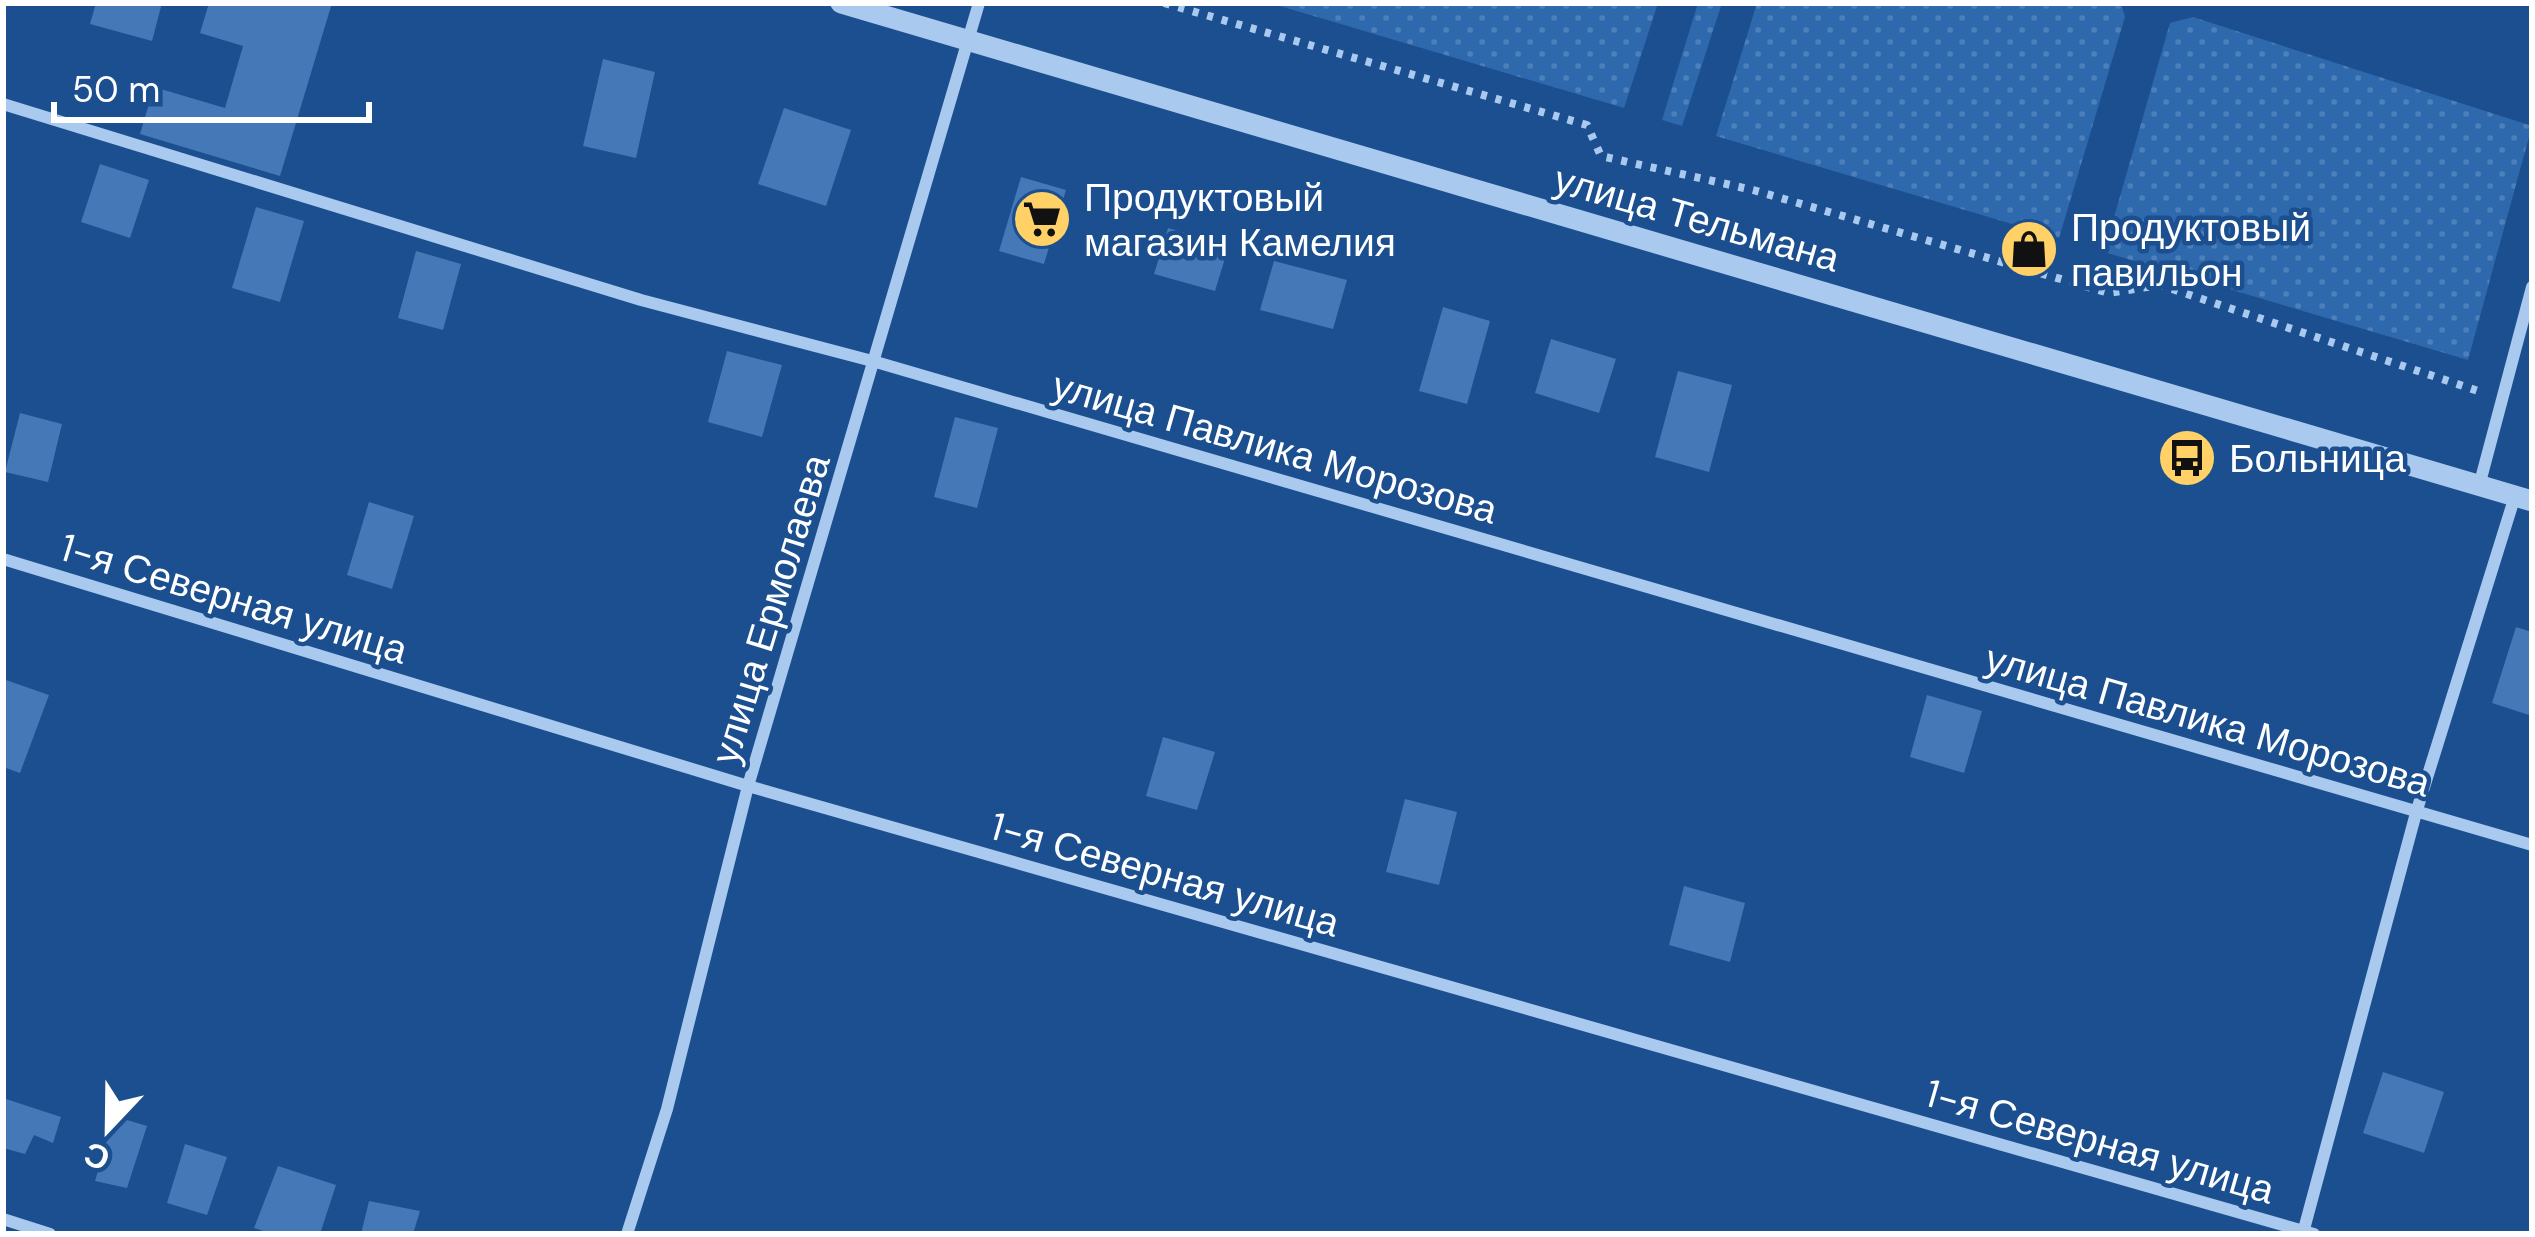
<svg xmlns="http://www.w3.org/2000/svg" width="2535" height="1237" font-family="'DM Sans',sans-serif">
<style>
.grass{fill:url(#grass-dots)}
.building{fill:#4478b7}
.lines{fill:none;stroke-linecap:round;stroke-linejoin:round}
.path{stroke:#a9c9ee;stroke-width:8;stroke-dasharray:6 9;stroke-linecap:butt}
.minor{stroke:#a9c9ee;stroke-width:12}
.tertiary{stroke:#a9c9ee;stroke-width:21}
.labels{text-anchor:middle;stroke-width:9;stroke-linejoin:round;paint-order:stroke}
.poi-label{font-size:39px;fill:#fff;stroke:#1b4f8f;text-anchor:start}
.street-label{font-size:39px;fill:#fff;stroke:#1b4f8f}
</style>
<defs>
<pattern id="grass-dots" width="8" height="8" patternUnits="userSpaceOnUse" patternTransform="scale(3)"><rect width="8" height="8" fill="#2e69ad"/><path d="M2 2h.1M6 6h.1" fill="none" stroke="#4d80b9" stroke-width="1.8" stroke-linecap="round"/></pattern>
</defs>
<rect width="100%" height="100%" fill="#1b4f8f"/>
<path class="grass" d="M1270,3h388l-34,105z
M1698,3h24l-40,123 -20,-6z
M1757,3h364l4,14 -66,221 -343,-102z
M2193,17l339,109 -64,234 -364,-108 66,-229z"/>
<path class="building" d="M96,3h66l-10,38 -62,-17z
M209,3h123l-52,173 -140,-42 14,-47 71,21 18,-62 -43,-13z
M603,59l52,13 -19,86 -53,-12z
M784,108l67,22 -25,76 -68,-22z
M100,164l49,16 -19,58 -49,-16z
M1021,177l45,13 -22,74 -45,-13z
M256,207l48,14 -24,81 -48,-14z
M1168,228l61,17 -14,46 -61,-17z
M2017,231l32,10 -8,25 -33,-11z
M416,251l45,13 -18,66 -45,-12z
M1274,261l73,19 -14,49 -73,-19z
M1443,307l47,14 -23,83 -48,-13z
M1551,339l65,20 -17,54 -64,-20z
M727,351l55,14 -20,72 -54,-15z
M1678,371l54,14 -23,87 -54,-15z
M20,413l42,11 -14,58 -43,-10z
M955,417l43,11 -21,80 -43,-11z
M369,502l45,14 -22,73 -45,-14z
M2516,627l16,5v84l-40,-13z
M3,679l46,16 -29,78 -17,-6z
M1927,695l55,16 -18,62 -54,-16z
M1163,737l52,15 -18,58 -51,-14z
M1405,799l52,13 -18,73 -53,-13z
M1684,886l61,17 -15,59 -61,-17z
M2383,1072l61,20 -20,61 -61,-20z
M3,1098l58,19 -8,26 -19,-8 -9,19 -22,-6z
M114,1116l33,10 -20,62 -32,-7z
M185,1144l42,13 -20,58 -40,-12z
M278,1166l58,19 -16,49h-47l-19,-6z
M369,1201l51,10 -7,23h-52z"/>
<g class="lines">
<path class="path" d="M1164,3l423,122 14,31 152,34 356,103 51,-8 321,107"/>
<path class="minor" d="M3,104l638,196 235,62 1656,483
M2479,486l53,-199
M3,559l745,227 1566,448
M3,1219l47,15
M2303,1233l113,-420 99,-317
M627,1234l40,-125 81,-323 231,-783"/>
<path class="tertiary" d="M841,3l1691,498"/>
</g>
<defs>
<symbol id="supermarket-disc" viewBox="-11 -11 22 22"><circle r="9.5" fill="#ffd166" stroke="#1b4f8f"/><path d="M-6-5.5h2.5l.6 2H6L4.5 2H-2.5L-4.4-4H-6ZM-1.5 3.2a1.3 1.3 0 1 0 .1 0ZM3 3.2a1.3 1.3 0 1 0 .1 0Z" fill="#111"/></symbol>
<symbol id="shop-disc" viewBox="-11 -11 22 22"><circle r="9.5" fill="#ffd166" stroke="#1b4f8f"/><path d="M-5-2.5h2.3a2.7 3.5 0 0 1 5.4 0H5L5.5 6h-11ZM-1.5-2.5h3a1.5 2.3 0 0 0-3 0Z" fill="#111"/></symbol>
<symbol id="bus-disc" viewBox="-11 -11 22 22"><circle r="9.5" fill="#ffd166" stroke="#1b4f8f"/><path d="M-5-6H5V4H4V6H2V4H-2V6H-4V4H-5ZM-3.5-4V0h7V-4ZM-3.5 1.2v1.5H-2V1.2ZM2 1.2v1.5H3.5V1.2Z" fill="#111"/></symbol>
</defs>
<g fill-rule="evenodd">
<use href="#supermarket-disc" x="1009" y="186" width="66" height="66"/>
<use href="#shop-disc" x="1996" y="216" width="66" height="66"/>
<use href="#bus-disc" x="2154" y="425" width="66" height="66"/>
</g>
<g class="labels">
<g class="poi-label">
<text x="1084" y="211">Продуктовый<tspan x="1084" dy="45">магазин Камелия</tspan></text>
<text x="2071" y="241">Продуктовый<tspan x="2071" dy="45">павильон</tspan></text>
<text x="2229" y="472">Больница</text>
</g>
<g class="street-label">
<text transform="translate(1697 218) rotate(16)" y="14">улица Тельмана</text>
<text transform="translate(1275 447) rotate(16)" y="14">улица Павлика Морозова</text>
<text transform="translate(234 598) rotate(17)" y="14">1-я Северная улица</text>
<text transform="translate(770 609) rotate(-73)" y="14">улица Ермолаева</text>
<text transform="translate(2208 720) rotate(16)" y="14">улица Павлика Морозова</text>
<text transform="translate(1165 874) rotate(16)" y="14">1-я Северная улица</text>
<text transform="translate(2100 1141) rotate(16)" y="14">1-я Северная улица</text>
</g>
</g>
<rect width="2535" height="1237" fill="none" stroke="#ffffff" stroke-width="12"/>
<g transform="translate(108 1129) rotate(202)" stroke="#1b4f8f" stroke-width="9" paint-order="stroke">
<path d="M0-9L21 45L0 30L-21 45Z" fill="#ffffff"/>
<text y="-18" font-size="33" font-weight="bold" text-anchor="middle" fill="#ffffff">С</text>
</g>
<path d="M54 102v18h315v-18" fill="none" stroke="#ffffff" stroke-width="6"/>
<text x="72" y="102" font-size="36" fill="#ffffff" stroke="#1b4f8f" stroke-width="9" paint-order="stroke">50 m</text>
</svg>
